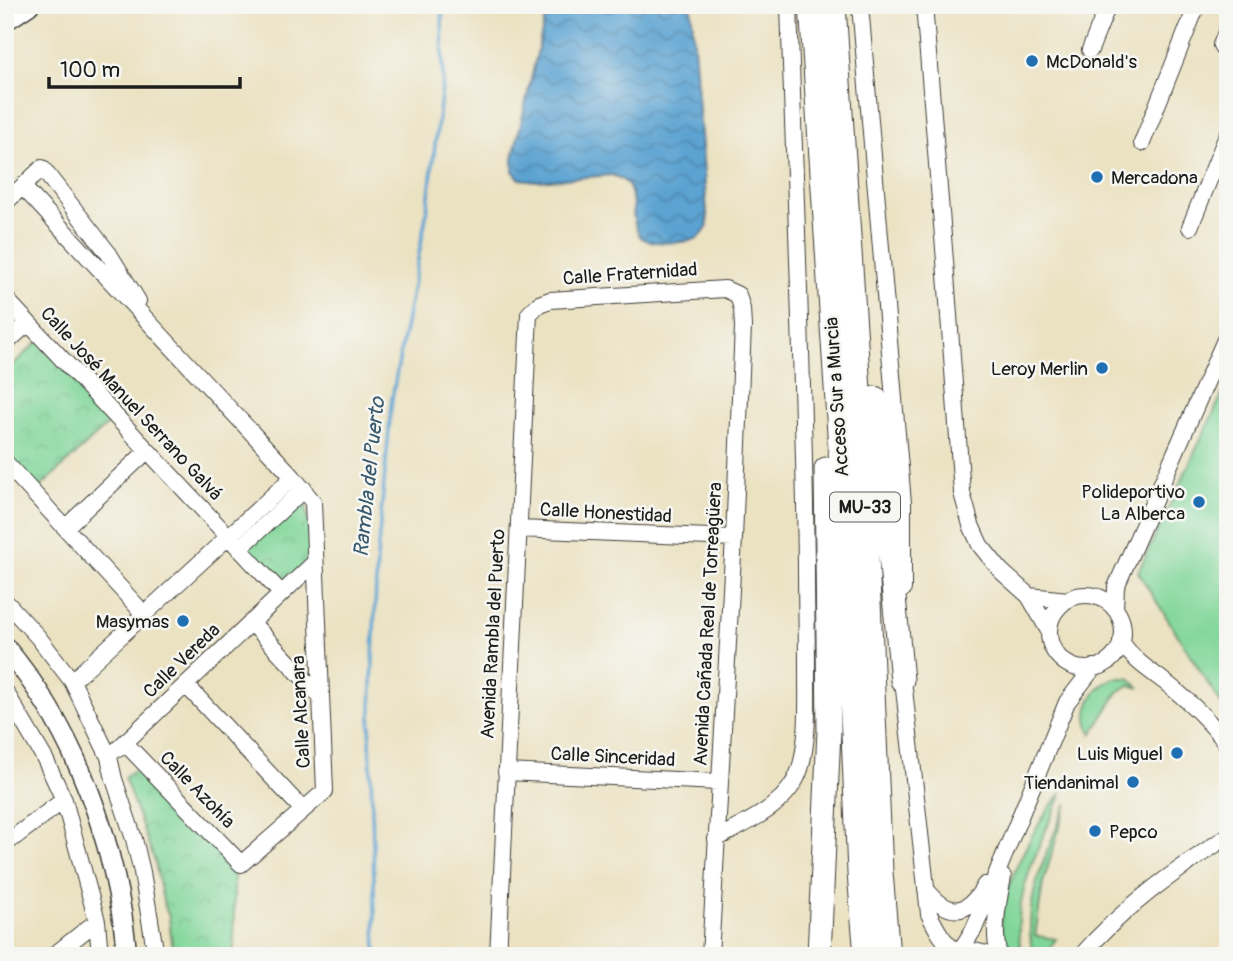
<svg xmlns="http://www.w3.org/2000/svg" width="1233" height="961" font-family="Pangolin,sans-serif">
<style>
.green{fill:#80d699;stroke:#4e795a;stroke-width:2}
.park{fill:url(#park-crowns);stroke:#4e795a;stroke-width:2}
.water{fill:url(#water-waves);stroke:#3c6077;stroke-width:2}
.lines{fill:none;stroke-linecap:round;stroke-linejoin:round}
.stream{stroke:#5ca3d2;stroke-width:3.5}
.minor-casing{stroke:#3b3a35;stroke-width:18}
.major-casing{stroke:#3b3a35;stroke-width:22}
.highway-casing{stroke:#3b3a35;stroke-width:25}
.minor{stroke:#fff;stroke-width:16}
.major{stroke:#fff;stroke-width:19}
.highway{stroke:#fff;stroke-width:23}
.poi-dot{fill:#1f6fb2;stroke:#f6f6f2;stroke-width:2.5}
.labels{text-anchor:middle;stroke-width:5;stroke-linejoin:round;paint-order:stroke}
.shield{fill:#f6f6f2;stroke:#5d5d5c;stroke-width:2}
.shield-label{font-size:18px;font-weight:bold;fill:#1c1c1c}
.poi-label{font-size:19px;fill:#1c1c1c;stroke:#f6f6f2;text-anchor:end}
.street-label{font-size:19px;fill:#1c1c1c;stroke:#f6f6f2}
.water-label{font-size:21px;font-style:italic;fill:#39596e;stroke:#f6f6f2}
</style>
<defs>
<pattern id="park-crowns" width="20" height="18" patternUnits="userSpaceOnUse" patternTransform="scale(1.75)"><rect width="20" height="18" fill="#80d699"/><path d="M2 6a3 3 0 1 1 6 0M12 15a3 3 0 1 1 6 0" fill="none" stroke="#6eb783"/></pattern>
<pattern id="water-waves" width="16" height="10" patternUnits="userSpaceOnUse" patternTransform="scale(1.75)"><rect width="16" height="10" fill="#5ca3d2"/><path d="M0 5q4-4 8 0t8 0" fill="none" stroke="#4b84aa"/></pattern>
</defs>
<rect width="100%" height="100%" fill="#f6f6f2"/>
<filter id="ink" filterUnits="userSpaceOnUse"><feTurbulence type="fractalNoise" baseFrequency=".0143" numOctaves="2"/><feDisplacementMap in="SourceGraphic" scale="14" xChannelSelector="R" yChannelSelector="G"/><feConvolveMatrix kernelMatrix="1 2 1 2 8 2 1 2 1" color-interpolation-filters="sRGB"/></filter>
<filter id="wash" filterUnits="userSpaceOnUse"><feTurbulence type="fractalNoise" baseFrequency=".00686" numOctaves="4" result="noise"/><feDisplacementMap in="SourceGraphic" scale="28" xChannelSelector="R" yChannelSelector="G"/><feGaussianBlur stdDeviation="1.57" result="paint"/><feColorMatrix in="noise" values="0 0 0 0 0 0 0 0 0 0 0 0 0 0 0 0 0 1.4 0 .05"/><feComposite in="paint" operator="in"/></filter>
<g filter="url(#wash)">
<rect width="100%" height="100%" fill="#ebe2c2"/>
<path class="green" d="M1228,382v333l-90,-143z
M1115,678h14l11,10 -11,-3 -11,7 -26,42c-13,-23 1,-47 23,-56z
M1062,793c-19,46 -56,112 -39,163h-11c-4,-10 -10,-20 -11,-31 -1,-34 37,-109 61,-132z
M1067,803l-24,80 -8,53 21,3 -10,14 5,3h-18c-12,-55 14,-103 34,-153z"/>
<path class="park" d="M42,338l74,79 -82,76 -29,-31v-90z
M304,489l10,74 -33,30 -42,-44z
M136,770l98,98v88h-61l-4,-40 -5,-10 -9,-44 -31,-85z"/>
<path class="water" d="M548,5h143l17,220c-2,5 -5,10 -10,13 -11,5 -51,8 -58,-2 -15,-21 5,-51 -28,-61l-76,6 -16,-2 -7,-8v-13z"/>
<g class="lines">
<path class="stream" d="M376,956l-6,-221 7,-178 15,-159 35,-187 16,-131 -1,-75"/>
</g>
</g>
<g filter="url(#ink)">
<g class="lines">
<defs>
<path id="minor" d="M860,5l43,498v86
M924,5l21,256 17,232 9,32 9,20 21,26 28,25 20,35
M1228,28l-7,17 7,11
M1090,50l18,-45
M1142,143l55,-138
M23,187l270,290 20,25 12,289 -84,73 -116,-121
M5,203l37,-35 67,86 29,47
M1190,227l38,-94
M5,298l276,295
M5,344l23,-21
M5,462l140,153
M66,527l81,-76
M519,529l215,9
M239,549l65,-60
M1049 632a37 37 0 1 1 74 0a37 37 0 1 1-74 0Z
M1029,596l39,4
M5,601l33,36 34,44 37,76 5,22 20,60 8,33 14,84
M1115,609l1,-22 112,-254
M251,622l69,74
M1121,642c15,21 29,28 49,44 21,17 42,37 58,60
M902,671l27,243c8,16 14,28 28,38
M72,681l221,-204
M186,685l117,125
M5,691l40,68 19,41 33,121 3,35
M118,749l196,-186
M506,772l212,10
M716,839c31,-17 72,-33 84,-70 9,-31 7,-68 7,-100 0,-34 -1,-67 -1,-101 -2,-188 -11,-375 -17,-563
M5,844l59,-44
M926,889c22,28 41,28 59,-4
M960,951l14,-22 93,-227 27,-35
M953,955c13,-7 25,-4 38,1
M53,956l44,-35
M498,956l31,-642 10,-10 11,-4 175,-11 13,6 4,14 1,17 -9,212 -24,418
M999,956c-7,-27 -1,-53 4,-79
M1081,956c43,-50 93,-84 147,-120"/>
<path id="major" d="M5,21l24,-16
M5,647c72,85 112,199 122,309"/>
<path id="highway" d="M811,5l31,474 17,394 7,83
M834,5l27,416 20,451 7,84
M875,398l27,282
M819,956l10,-226 -3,-261"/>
</defs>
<use href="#minor" class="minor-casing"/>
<use href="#major" class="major-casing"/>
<use href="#highway" class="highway-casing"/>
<use href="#minor" class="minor"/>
<use href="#major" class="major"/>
<use href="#highway" class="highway"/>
</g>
</g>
<g class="poi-dot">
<circle cx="1032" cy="61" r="7"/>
<circle cx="1097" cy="177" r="7"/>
<circle cx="1102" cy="368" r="7"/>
<circle cx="1199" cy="502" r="7"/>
<circle cx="183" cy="621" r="7"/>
<circle cx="1177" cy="753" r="7"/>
<circle cx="1133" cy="782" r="7"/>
<circle cx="1095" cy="831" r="7"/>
</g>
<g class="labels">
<rect class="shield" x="830" y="492.5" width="70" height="29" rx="5"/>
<g class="shield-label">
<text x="865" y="513">MU-33</text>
</g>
<g class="poi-label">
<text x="1046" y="68" text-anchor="start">McDonald's</text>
<text x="1111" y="184" text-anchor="start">Mercadona</text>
<text x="1088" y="375">Leroy Merlin</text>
<text x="1185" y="498">Polideportivo<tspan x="1185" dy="22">La Alberca</tspan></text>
<text x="169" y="628">Masymas</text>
<text x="1163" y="760">Luis Miguel</text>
<text x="1119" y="789">Tiendanimal</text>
<text x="1109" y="838" text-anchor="start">Pepco</text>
</g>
<g class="street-label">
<text transform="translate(630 273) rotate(-4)" y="7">Calle Fraternidad</text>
<text transform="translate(836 397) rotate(-94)" y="7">Acceso Sur a Murcia</text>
<text transform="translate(132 403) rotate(47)" y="7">Calle José Manuel Serrano Galvá</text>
<text transform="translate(606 512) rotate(3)" y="7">Calle Honestidad</text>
<text transform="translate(707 624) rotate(-87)" y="7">Avenida Cañada Real de Torreagüera</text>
<text transform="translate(492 634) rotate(-87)" y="7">Avenida Rambla del Puerto</text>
<text transform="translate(181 660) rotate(-44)" y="7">Calle Vereda</text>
<text transform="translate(300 712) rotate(-93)" y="7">Calle Alcanara</text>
<text transform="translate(613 756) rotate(3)" y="7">Calle Sinceridad</text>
<text transform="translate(198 789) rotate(46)" y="7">Calle Azohía</text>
</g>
<g class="water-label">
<text transform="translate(369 477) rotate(-84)" y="7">Rambla del Puerto</text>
</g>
</g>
<rect width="1233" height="961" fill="none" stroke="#f6f6f2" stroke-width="28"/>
<path d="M49 77v10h191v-10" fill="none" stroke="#1c1c1c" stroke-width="3.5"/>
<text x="60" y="77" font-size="21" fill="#1c1c1c" stroke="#f6f6f2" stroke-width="5" paint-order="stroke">100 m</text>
</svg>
